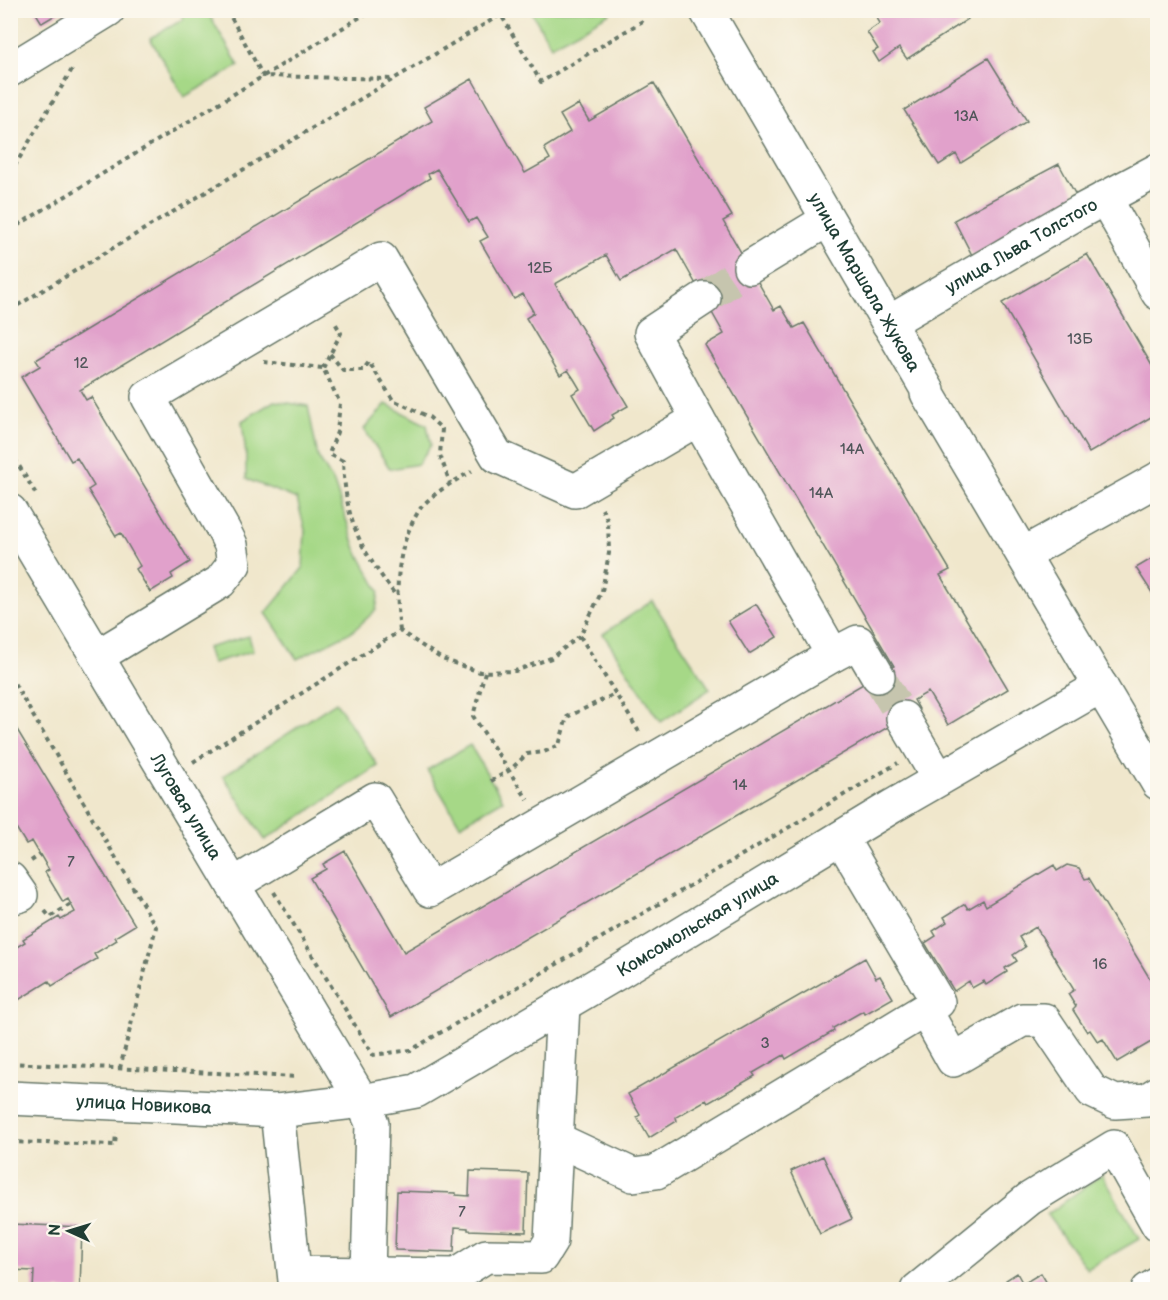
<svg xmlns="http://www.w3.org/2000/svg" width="1168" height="1300" font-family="'Balsamiq Sans',sans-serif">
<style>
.green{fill:#a6d887;stroke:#628a5e;stroke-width:1.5}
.building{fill:#e1a1cb}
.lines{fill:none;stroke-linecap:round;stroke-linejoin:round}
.minor-tunnel{stroke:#c6c5ae;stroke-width:33;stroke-dasharray:33 16;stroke-linecap:butt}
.minor-casing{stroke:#687869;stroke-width:36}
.major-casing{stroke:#687869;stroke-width:36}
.path{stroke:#687869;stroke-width:4;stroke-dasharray:4.5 4.5;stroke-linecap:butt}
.minor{stroke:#fff;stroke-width:33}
.major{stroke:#fff;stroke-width:33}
.labels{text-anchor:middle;stroke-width:4.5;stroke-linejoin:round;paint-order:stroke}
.number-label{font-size:15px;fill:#50565a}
.street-label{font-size:18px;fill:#1f3d34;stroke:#fbf7ec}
</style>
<rect width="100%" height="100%" fill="#fbf7ec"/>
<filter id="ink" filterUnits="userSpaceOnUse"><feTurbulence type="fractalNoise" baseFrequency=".0167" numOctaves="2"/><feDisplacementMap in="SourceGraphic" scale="12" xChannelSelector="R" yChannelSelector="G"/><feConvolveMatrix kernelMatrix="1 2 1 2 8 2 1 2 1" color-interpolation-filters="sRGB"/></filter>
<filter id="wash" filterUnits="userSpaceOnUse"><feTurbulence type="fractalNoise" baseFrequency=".008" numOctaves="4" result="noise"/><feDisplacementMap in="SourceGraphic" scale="24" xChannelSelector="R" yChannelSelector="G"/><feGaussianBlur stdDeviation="1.35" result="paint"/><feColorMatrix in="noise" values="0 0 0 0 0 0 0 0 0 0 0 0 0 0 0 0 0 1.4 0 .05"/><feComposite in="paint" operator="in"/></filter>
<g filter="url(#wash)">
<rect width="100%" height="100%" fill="#f0e7cc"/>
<path class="green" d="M609,10l1,3 -59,33 -20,-35z
M179,11h28l32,55 -55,31 -34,-59 34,-19z
M274,401l34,5 10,51 16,26 22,66 23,42 -3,19 -23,21 -56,28 -31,-46 37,-45 2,-38 -8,-31 -51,-20v-24l-4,-34z
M386,404l41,21 4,20 -13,19 -28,5 -26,-40z
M652,601l58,88 -49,33 -58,-88z
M249,636l4,15 -41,12 -5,-15z
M336,702l42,64 -113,74 -42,-64z
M470,745l33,55 -43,25 -33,-55z
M1102,1174l37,65 -52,30 -40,-54z"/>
<g id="blocks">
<path class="building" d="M34,10h44l-12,8 -4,-7 -20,12z
M872,10h97l-1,9 -61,40 -8,-11 -20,14 -6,-10 5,-3 -11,-17 13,-9z
M988,58l39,63 -66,42 -5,-9 -17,11 -35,-55z
M472,79l53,94 25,-14 -6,-11 26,-16 -10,-17 19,-11 10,17 65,-38 78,133 -9,5 51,89 7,-4 13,22 10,-5 146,247 -10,5 68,114 -60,36 -20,-33 -14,8 5,9 -528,308 -81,-139 16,-9 -3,-5 22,-13 59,101 490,-286 -189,-321 19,-11 -48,-85 -55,32 -15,-26 -51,29 73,122 -16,9 2,3 -20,13 -22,-37 8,-5 -6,-10 -6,-9 -8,5 -34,-57 8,-5 -11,-19 -9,5 -34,-58 8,-4 -12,-19 -7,4 -32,-53 -9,5 2,4 -350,212 6,10 5,-3 99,165 -19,12 2,4 -23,14 -14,-23 4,-3 -19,-33 -5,3 -28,-46 6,-4 -17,-28 -6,3 -50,-84 19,-11 -4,-6 396,-239 -8,-14z
M1059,164l20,37 -106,56 -19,-37z
M1087,254l71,122v37l-69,40 -87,-150z
M1158,555v47l-22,-34z
M756,604l21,33 -28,17 -21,-33z
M10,718l125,207 -20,12 2,3 -23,14 3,5 -45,27 -3,-5 -34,21 3,4 -8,5v-60l15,-9 -2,-3 36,-22 2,3 14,-8 -7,-13 -5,3 -18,-30 4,-2 -17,-29 -6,3 -16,-26z
M1054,865l3,6 10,-6 12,3 6,11 4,-1 69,114v46l-41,24 -14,-23 -5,3 -8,-12 -3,2 -14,-22 3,-3 -8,-13 6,-4 -38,-63 -17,10 6,10 -12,8 4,6 -12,7 2,4 -21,13 -2,-4 -12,7 -3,-7 -15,10 -29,-48 11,-7 -3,-5 14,-9 -3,-5 21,-13 3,5 15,-9 3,6z
M865,958l11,20 4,-2 13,22 -28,16 -2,-3 -30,17 1,3 -48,28 -2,-4 -31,18 2,3 -47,27 -2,-3 -30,17 1,4 -28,17 -12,-21 3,-2 -12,-21z
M823,1156l29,63 -32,15 -29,-63z
M470,1171l58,2 -2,59 -58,-2v-2l-13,-1 -1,25 -59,-2 2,-59 59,2v2l13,1z
M10,1224l72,3 -2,63h-47l1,-19 -24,-1z
M1017,1273l6,11 18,-11 10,17h-55l11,-7 -1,-3z"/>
</g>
</g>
<g filter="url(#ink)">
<use href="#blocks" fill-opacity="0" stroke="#687869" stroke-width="1.5"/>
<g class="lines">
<path class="minor-tunnel" d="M704,298l46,-31
M878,676l25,42"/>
<defs>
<g id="minor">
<path d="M10,70l98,-60"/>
<path d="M1105,198l53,95"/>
<path d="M750,267l77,-47"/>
<path id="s1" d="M888,323l191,-111 79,-42"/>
<path d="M698,419l-47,-86 53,-35"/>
<path id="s2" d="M10,511l352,590 10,22 -4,151"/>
<path d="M1023,554l135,-75"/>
<path d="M833,655l25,-13 20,34"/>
<path d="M98,656l122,-74 14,-18 -3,-19 -8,-16 -75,-132 233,-138 116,197 78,35 123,-72 135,236 -403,235 -55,-91 -142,86"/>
<path d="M903,718l36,61"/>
<path d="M10,879l11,16 -11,3"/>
<path d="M925,1010l28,50 69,-40h22l48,71 23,11 32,-2 11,-7"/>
<path id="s3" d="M10,1098l267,13 85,-10 54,-10 208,-122 267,-162 210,-121"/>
<path d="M277,1111l19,179"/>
<path d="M556,1139l77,36 23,-3 282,-170 -97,-164"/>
<path d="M295,1273l161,2 30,-19 55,1 10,-16 12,-236"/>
<path d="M917,1290l112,-91 85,-52 44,78"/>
<path d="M1148,1290l10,-6"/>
</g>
<g id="major">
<path id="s4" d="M706,10l222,381 -1,2 231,390"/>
</g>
</defs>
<use href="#minor" class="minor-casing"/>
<use href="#major" class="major-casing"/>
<path class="path" d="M227,10l36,66 129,3
M498,10l43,72 105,-63
M10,174l64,-108
M10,230l362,-220
M10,310l490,-295
M330,354l13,16h20l6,-8 24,38 36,17 13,12 -2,26 10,28
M264,362l59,6 17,35 -3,29 -8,22 14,7c1,23 4,49 13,70 9,24 26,45 40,65
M323,368l18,-35 -7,-12
M10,451l26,43
M400,631c-5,-42 -4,-85 20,-122 9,-13 37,-30 52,-38
M580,636l61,99
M485,672l-12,44 55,84
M10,676l146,251 -36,141
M193,762l207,-131 42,28 38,13 35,-1 36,-13 29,-22 22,-45 7,-38 -1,-32 -6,-12
M491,781l19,-11 17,-16 17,-2 15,-7 8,-28 48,-23
M31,861l9,-6
M274,892l99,163 38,-5 487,-287
M45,911l5,6 21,-13
M10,950l1,1
M10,1063l287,14
M10,1142l105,3 1,-12"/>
<use href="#minor" class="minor"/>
<use href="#major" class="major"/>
</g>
</g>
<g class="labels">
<g class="number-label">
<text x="966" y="121">13А</text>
<text x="540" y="273">12Б</text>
<text x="1080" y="344">13Б</text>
<text x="81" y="368">12</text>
<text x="852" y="454">14А</text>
<text x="821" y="498">14А</text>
<text x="740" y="790">14</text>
<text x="71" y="867">7</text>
<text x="1100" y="969">16</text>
<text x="765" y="1048">3</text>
<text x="462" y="1217">7</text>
</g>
<g class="street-label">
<text dy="6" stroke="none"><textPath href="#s1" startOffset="154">улица Льва Толстого</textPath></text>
<text dy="6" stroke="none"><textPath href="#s4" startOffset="315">улица Маршала Жукова</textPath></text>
<text dy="6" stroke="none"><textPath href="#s2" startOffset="344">Луговая улица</textPath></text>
<text dy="6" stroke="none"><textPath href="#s3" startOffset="735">Комсомольская улица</textPath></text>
<text dy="6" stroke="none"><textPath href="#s3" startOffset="134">улица Новикова</textPath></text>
</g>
</g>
<rect width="1168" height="1300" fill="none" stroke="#fbf7ec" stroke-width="36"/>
<g transform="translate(69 1231) rotate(274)" stroke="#fbf7ec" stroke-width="4.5" paint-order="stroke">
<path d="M0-4.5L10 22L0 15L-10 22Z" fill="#1f3d34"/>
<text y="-9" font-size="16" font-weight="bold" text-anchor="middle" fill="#1f3d34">N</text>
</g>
</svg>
